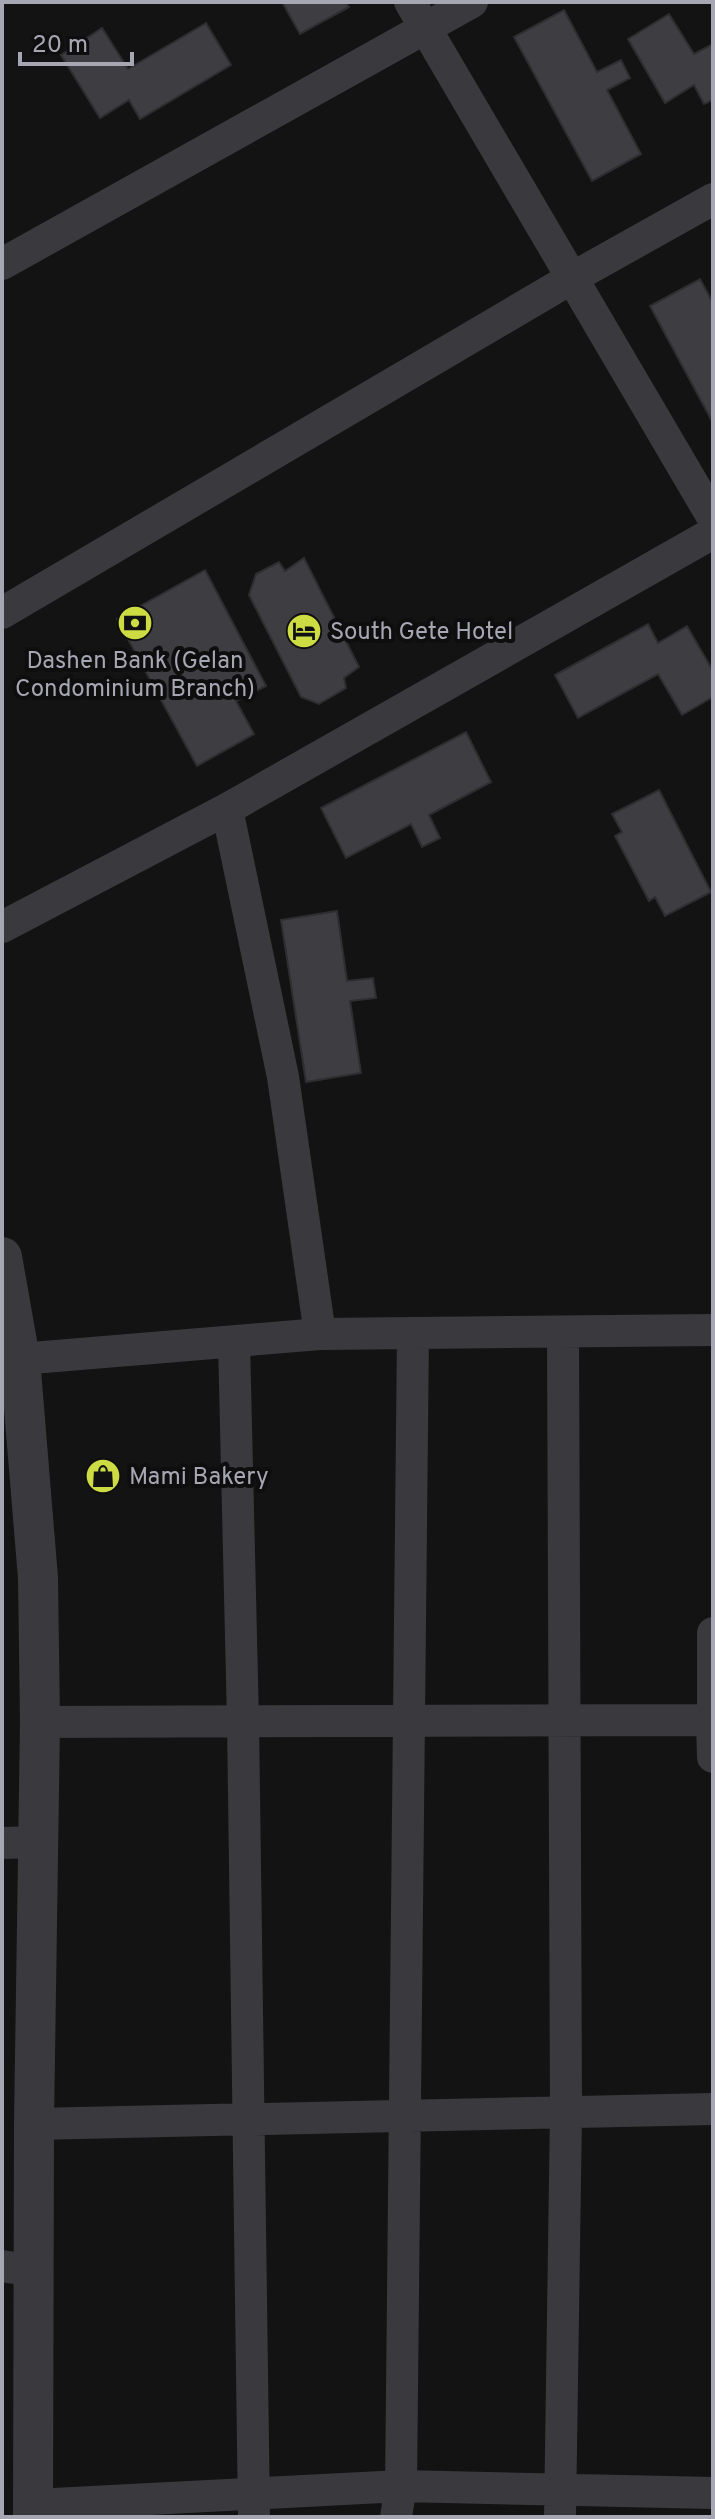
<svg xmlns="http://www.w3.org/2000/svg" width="715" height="2519" font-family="Overpass,sans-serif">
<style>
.building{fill:#3e3d41;stroke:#2e2d30;stroke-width:2}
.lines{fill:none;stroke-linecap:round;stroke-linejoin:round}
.minor{stroke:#3a393d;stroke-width:32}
.tertiary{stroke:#3a393d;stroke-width:40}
.labels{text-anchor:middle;stroke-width:8;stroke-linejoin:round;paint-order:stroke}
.poi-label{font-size:24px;fill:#a7a6b3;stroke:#0e0e0f;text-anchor:start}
</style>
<rect width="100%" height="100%" fill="#131314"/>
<path class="building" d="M282,2h64l3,5 -49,27z
M564,10l33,62 24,-12 9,18 -23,12 34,64 -49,27 -78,-144z
M669,14l25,40 19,-10v56l-9,4 -10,-19 -29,18 -37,-64z
M206,23l25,42 -91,54 -11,-19 -29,18 -39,-63 41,-27 26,41z
M700,279l13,24v120l-63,-117z
M304,558l55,109 -15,11 2,10 -27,16 -18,-7 -52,-102 7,-21 23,-12 6,9z
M205,570l61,116 -30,15 18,33 -57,32 -80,-147z
M648,624l10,19 29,-17 26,45v26l-31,18 -24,-41 -80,44 -23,-43z
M466,732l25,50 -62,33 11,23 -18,9 -11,-23 -65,34 -25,-50z
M659,790l52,102 -46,24 -10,-19 -6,4 -34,-65 7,-4 -10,-18z
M337,911l10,70 26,-3 3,20 -26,3 11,72 -55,9 -25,-162z"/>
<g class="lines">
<path class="minor" d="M410,2l303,516
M2,264l470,-262
M2,613l570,-335 141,-79
M227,809l56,268 37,257
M2,927l225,-118 486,-276
M413,1333l-12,1153 312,7
M234,1342l9,379 11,796
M20,1359l300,-25 393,-4
M713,1633v87
M40,1722l672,-2 1,37
M2,1843l36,-1
M34,2124l679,-15
M2,2266l33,5
M34,2505l367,-19 -5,31
M560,2517l6,-405 -3,-780"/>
<path class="tertiary" d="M2,1257l18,102 18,219 2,144 -6,402 -1,393"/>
</g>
<defs>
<symbol id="bank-disc" viewBox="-11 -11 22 22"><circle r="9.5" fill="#cddc42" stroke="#0e0e0f"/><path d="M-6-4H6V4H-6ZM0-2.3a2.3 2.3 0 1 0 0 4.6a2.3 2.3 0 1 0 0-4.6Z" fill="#111"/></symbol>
<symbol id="hotel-disc" viewBox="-11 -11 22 22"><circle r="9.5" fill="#cddc42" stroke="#0e0e0f"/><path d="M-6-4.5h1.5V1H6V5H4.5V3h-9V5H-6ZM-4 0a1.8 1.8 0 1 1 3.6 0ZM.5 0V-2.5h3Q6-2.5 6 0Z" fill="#111"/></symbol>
<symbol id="shop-disc" viewBox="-11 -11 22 22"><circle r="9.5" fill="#cddc42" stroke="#0e0e0f"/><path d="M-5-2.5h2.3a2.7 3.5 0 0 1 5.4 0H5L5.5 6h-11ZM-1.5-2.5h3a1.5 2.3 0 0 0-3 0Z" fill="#111"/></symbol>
</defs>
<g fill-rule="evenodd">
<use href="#bank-disc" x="115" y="603" width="40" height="40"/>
<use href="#hotel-disc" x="284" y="611" width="40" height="40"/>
<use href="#shop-disc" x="83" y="1456" width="40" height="40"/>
</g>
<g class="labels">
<g class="poi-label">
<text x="330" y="639">South Gete Hotel</text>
<text x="135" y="668" text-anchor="middle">Dashen Bank (Gelan<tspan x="135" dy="28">Condominium Branch)</tspan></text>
<text x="129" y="1484">Mami Bakery</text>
</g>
</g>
<rect width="715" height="2519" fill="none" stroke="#a7a6b3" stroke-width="8"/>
<path d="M20 52v12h112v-12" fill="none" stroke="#a7a6b3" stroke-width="4"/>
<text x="32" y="52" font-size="24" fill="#a7a6b3" stroke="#0e0e0f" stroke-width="6" paint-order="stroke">20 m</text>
</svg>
